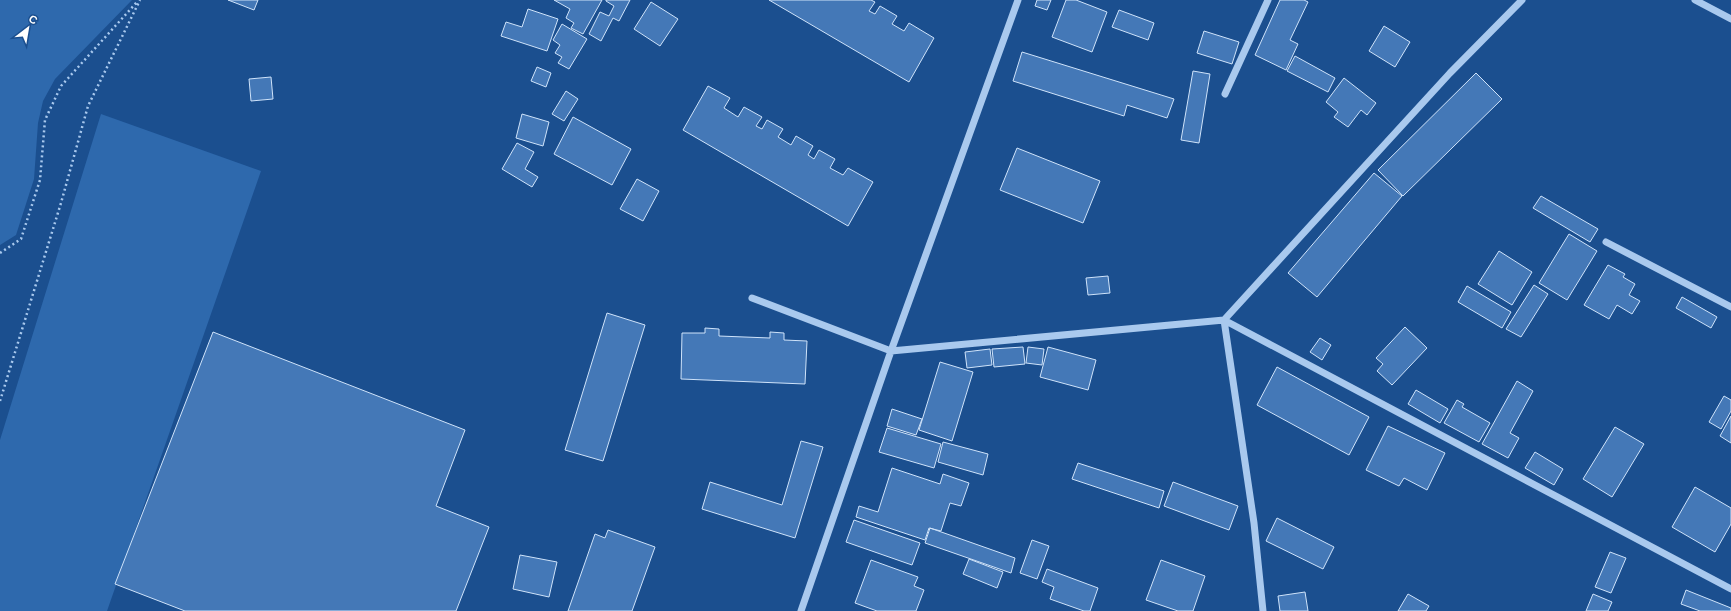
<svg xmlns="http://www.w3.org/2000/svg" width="1731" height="611" font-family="Helvetica,sans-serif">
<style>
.green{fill:#2e69ad}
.building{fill:#4478b7;stroke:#cfe3fa}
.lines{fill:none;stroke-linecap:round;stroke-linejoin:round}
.path{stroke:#a9c9ee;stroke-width:2.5;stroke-dasharray:2 3;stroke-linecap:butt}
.minor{stroke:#a9c9ee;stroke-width:7}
</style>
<rect width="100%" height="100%" fill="#1b4f8f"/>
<path class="green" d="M0,0h132l-77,79 -12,22 -5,22 -4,56 -18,56 -16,10z
M101,114l160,57 -154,440h-107v-171z"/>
<path class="building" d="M228,0h30l-4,10z
M554,0h48l-19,34 -12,-6 3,-5 -8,-5 4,-9z
M606,0h24l-11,21 -6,-3 -12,23 -12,-7 11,-22 9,4 5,-10 -8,-5z
M769,0h102l4,2 -6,9 6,3 5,-8 17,10 -5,8 12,7 5,-8 25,15 -25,44z
M1037,0h14l-4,10 -12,-4z
M1066,0h10l31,12 -15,40 -40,-15z
M1280,0h24l4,2 -18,38 8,4 -12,26 -31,-15z
M651,2l27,17 -18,27 -26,-17z
M528,9l30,10 -11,32 -46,-15 5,-14 16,5z
M1119,10l35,13 -6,17 -36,-13z
M562,24l25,15 -18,30 -11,-6 4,-6 -7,-4 5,-8 -7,-5z
M1384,26l26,16 -15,25 -26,-16z
M1204,31l35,11 -7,22 -35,-11z
M1022,52l152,47 -7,19 -40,-13 -3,11 -111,-35z
M1295,56l40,22 -7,14 -41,-21z
M537,67l14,6 -5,14 -15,-6z
M1193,71l17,3 -11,69 -18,-3z
M1476,73l26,26 -99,97 -25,-26z
M271,77l2,22 -22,2 -2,-22z
M1344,78l32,25 -9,12 -6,-5 -13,17 -14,-10 4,-5 -12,-10z
M708,86l22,12 -6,10 14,9 6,-10 18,10 -6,9 6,3 5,-9 16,9 -5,8 13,8 5,-9 17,10 -5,9 6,4 5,-9 16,9 -5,9 13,7 5,-7 25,14 -25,44 -165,-96z
M566,91l12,8 -14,22 -12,-7z
M522,114l27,8 -6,24 -27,-8z
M573,117l58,32 -19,36 -58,-31z
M517,143l17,9 -9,17 13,8 -6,10 -30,-18z
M1017,148l83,33 -17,42 -83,-33z
M1374,173l28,23 -85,101 -29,-24z
M637,179l22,12 -16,30 -23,-12z
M1541,196l57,33 -8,13 -57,-34z
M1569,234l28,17 -30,49 -28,-17z
M1499,251l33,21 -20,33 -34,-21z
M1608,265l17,9 -2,3 12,7 -6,11 11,6 -8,13 -15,-9 -8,14 -25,-14z
M1108,276l2,17 -22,2 -2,-17z
M1534,285l14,9 -27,43 -15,-8z
M1467,286l44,26 -9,16 -44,-26z
M1682,297l35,20 -6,11 -35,-20z
M607,313l38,12 -42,136 -38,-11z
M1405,327l22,21 -35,37 -15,-14 6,-7 -7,-6z
M705,328l14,1v7l51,2v-6l14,1v7l23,1 -2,43 -124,-5 1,-46h23z
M213,332l252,98 -29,76 53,21 -33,84h-271l-70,-27z
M1320,338l11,7 -9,15 -12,-8z
M1023,347l2,17 -31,3 -2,-18z
M1028,347l16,2 -2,16 -16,-2z
M1048,347l48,13 -8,30 -48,-13z
M990,349l2,16 -25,3 -2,-16z
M940,362l33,10 -21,69 -33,-11z
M1277,367l92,50 -20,38 -92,-50z
M1517,381l16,10 -23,42 9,5 -11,20 -26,-14z
M1416,390l32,19 -8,14 -32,-19z
M1724,396l7,4v11l-10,18 -12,-7z
M1457,400l7,4 -2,3 28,16 -11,19 -35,-19z
M892,409l30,10 -6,16 -29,-9z
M1731,416v27l-11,-7z
M1388,426l57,27 -18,37 -23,-12 -5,8 -33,-16z
M1615,427l29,17 -32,53 -29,-18z
M887,428l54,16 -7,24 -55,-16z
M801,441l22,6 -28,91 -93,-29 8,-27 72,23z
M943,442l45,12 -5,21 -45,-13z
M1535,452l28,17 -9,16 -29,-17z
M1078,463l86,28 -5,17 -87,-29z
M892,468l48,16 3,-10 26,9 -8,23 -11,-3 -9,28 -12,-3 -4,12 -69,-23 3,-11 19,6z
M1173,482l65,24 -9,24 -65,-24z
M1695,487l36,21v16l-16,28 -43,-25z
M1277,518l57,29 -11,22 -57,-28z
M854,520l66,23 -8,22 -66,-23z
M930,528l85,30 -4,15 -86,-30z
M608,530l47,17 -23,64h-64l27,-77 10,4z
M1032,540l17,6 -12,33 -17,-6z
M1610,552l16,6 -15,35 -16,-6z
M520,555l37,7 -8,35 -36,-8z
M969,559l34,13 -6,16 -34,-14z
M871,560l47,17 -4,9 10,4 -8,21h-39l-22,-8z
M1161,560l44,16 -12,35h-15l-32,-11z
M1047,569l51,19 -8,23h-6l-34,-12 4,-12 -12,-5z
M1686,590l45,18v3h-31l-19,-7z
M1305,592l3,19h-28l-2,-15z
M1408,594l21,12 -3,5h-28z
M1593,594l19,8 -4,9h-22z"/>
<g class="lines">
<path class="path" d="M0,253l21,-14 19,-59 5,-60 16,-34 76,-84
M0,401l61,-198 27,-97 52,-106"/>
<path class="minor" d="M1695,0l36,19
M1225,94l43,-94
M1606,242l125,65
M752,298l139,53 333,-31 507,269
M801,611l90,-260 127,-351
M1263,611l-9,-88 -30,-203 226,-247 72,-73"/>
</g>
<g transform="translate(28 28) rotate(31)" stroke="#1b4f8f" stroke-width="3" paint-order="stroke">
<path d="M0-3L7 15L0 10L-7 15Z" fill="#ffffff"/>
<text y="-6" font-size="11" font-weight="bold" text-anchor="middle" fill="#ffffff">С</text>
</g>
</svg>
